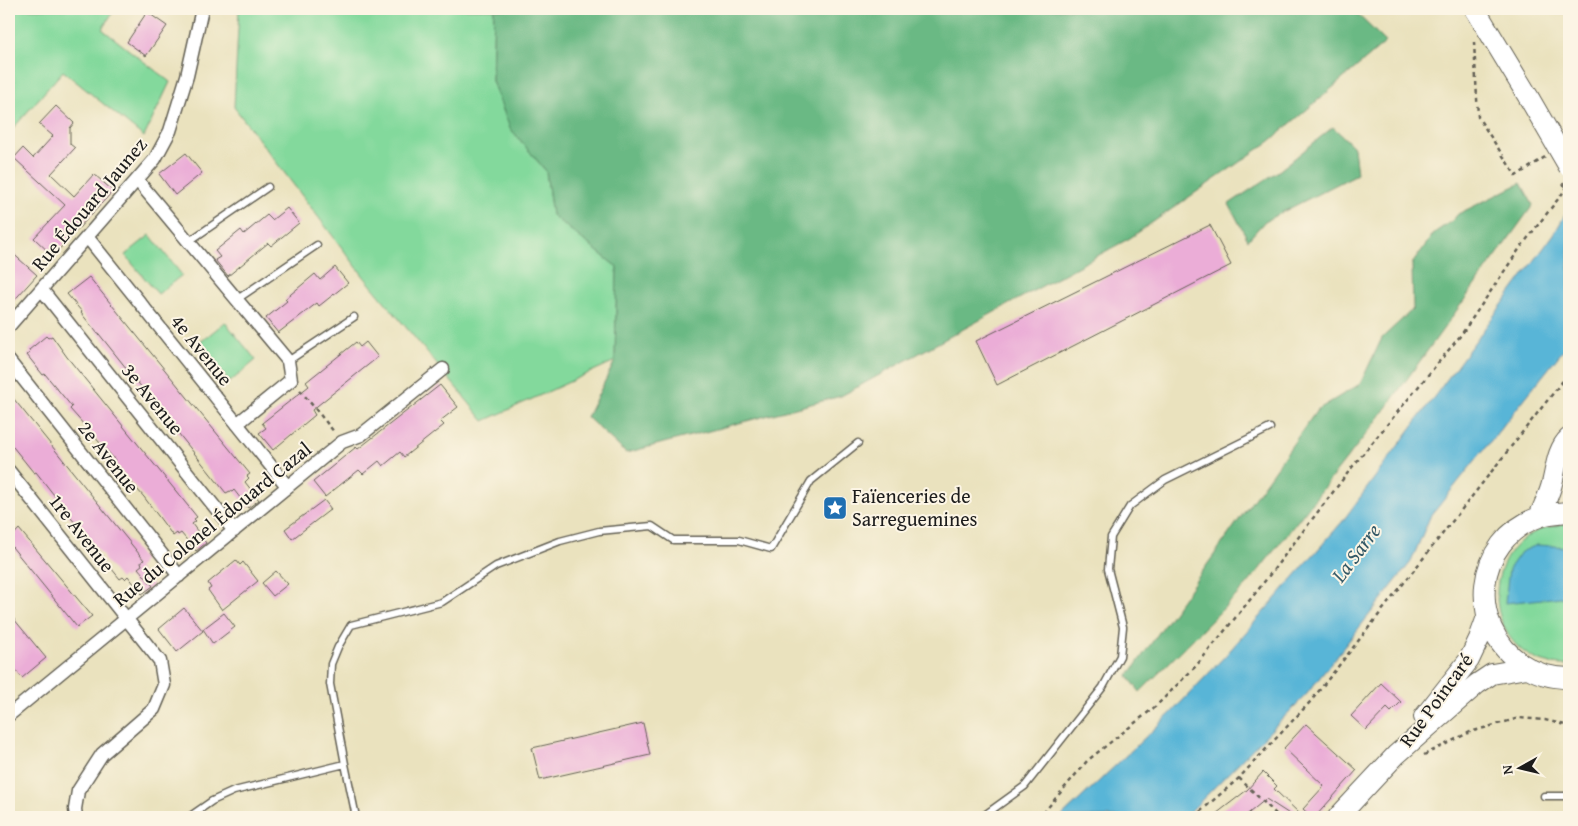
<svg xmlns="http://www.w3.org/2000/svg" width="1578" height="826" font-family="'Gentium Book Plus',serif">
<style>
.green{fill:#83d99c;stroke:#507a5c}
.forest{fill:#6ab984;stroke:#436a50}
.water{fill:#59b5d7;stroke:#3a687a}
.building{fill:#ebadd7}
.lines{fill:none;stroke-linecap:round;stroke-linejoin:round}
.service-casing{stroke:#646155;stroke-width:9}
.minor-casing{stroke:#646155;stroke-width:15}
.primary-casing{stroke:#646155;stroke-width:22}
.path{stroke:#646155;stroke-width:2.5;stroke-dasharray:4 4;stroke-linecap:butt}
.service{stroke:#fff;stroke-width:6}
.minor{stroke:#fff;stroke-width:12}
.primary{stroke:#fff;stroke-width:20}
.primary-bridge-casing{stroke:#646155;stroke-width:22;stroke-linecap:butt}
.path-bridge{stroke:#646155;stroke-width:2.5;stroke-dasharray:4 4;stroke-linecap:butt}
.primary-bridge{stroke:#fff;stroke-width:20}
.labels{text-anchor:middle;stroke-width:4;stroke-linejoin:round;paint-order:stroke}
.street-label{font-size:20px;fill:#1c1c1c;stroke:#fcf5e5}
.poi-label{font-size:20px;fill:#1c1c1c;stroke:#fcf5e5;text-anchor:start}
.water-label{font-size:21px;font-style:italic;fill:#345967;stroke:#fcf5e5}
</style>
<rect width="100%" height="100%" fill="#fcf5e5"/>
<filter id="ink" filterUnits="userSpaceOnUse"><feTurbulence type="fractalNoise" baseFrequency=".02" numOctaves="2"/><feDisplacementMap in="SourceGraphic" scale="10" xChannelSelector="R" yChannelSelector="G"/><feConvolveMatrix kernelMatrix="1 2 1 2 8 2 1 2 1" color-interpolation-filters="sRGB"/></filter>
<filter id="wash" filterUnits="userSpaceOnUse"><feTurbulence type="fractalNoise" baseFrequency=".0096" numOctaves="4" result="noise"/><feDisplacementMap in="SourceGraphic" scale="20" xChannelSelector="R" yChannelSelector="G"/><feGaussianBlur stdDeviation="1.12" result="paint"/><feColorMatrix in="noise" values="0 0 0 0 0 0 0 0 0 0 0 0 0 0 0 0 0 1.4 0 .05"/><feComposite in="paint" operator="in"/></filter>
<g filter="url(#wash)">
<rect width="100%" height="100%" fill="#eae2be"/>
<path class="green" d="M9,9h106l-13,20 68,53 -26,55 -81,-66 -54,62z
M239,9h255l-2,72 18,47 36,43 6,44 65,52 -2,94 -131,60 -119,-143 -131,-171z
M150,235l32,40 -24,19 -33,-39z
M225,322l31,38 -26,22 -32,-38z
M1569,524v141c-91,4 -101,-137 0,-141z"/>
<path class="forest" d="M494,9h858l34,33 -116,99 -140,97 -289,158 -215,57 -39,-36 28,-56 2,-94 -65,-52 -6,-44 -36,-43 -18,-47z
M1333,127l21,20 3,27 -92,47 -17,19 -19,-36 51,-34z
M1521,183l12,22 -155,214 -131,166 -107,107 -12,-16 189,-266 43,-26 22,-46 31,-29 -1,-45 22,-31 19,-13 5,-6z"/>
<path class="water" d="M1569,208v135l-139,174 -19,45 -105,133 -121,122h-124l110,-104 55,-58 116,-133 212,-288z
M1537,545l32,2v54l-8,-4 -56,6 4,-34 12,-17z"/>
<g id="blocks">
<path class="building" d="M147,12l20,14 -21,30 -19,-14z
M56,106l18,17 -4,5v16l5,4 -24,26 23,22 20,-22 19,17 -60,65 -19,-18 31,-33 -51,-47 9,-10 10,10 20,-22 -14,-12z
M186,153l16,20 -27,22 -16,-21z
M287,208l12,15 -28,23 -3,-3 -40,33 -13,-16 5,-3 -5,-6 26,-21 3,4 23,-19 5,5z
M1210,225l21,40 -234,120 -21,-44z
M9,250l28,25 -28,31z
M335,267l13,16 -29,23 -2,-3 -39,30 -12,-15 21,-17 -2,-2 30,-25 5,6z
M89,277l161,197 -3,2 2,2 -4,4 14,18 -11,8 -14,-18 -2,2 -2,-1 -4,2 -127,-159h-1l-17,-21 1,-1 -15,-18z
M46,336l2,2 4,-2 15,21 130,160 -3,2 2,2 -4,3 14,19 -10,8 -15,-18 -3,2 -1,-2 -4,3 -29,-39 -31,-35 2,-2 -45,-51 2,-2 -27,-33 -2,1 -16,-20 3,-2 -1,-3z
M356,342l4,5 6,-5 12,15 -66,53 3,5 -42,35 -14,-17 7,-5 -4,-5 47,-37 -3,-4z
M440,385l18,22 -18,14 4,4 -40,32 -4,-5 -17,14 -4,-5 -16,13 -4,-4 -34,27 -12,-15 43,-35 2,2z
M9,393l135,167 -3,2 1,3 -4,3 15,18 -11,8 -14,-18 -3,3 -2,-2 -3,2 -17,-21 1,-1 -44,-52 1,-1 -25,-32 -2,1 -25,-31z
M324,500l7,9 -39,30 -7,-10z
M19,529l73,87 -15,11 -65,-80 -3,-7z
M236,560l4,5 3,-3 15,19 -36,29 -14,-20 3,-2 -3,-5z
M276,571l12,13 -15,12 -11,-13z
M184,608l19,23 -26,21 -18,-23z
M9,613l37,45 -24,20 -7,-9 -6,5z
M224,613l11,14 -22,17 -10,-15z
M1381,683l20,19 -10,10 -4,-4 -21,22 -15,-14z
M643,723l7,32 -110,25 -8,-32z
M1306,724l51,46 -42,47h-3l-9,-8 21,-23 -40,-38z
M1263,772l14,14 -3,3 27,26 -2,2h-5l-28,-18 -22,18h-32l35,-27z"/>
</g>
</g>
<g filter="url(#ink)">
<use href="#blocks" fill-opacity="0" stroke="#646155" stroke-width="1"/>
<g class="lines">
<defs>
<path id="service" d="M188,242l80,-55
M236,300l81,-55
M288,361l66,-44
M1544,796h25
M189,817l23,-16 22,-10 111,-27
M356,817l-11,-53 -15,-80 1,-20 7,-17 13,-22 91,-23 54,-36 64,-25 39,-10 53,-5 21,14h66l32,9 40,-68 47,-38
M982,817l43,-31 78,-99 17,-31 3,-29 -15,-58 3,-32 19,-31 35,-26 105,-52"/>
<path id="minor" d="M138,181l150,180 3,19 -54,44
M88,238l199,248
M42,290l192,241
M9,326l146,-167 15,-28 17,-55 15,-67
M9,361l170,215
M9,471l151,190 4,24 -10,24 -52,45 -24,37 -3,18 1,8
M9,715l333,-273 19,-7 82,-66"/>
<path id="primary" d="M1475,9l54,89
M1569,512c-10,1 -20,1 -30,5 -65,23 -73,109 -17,147 14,10 31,14 47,14
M1539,517c4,-10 9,-20 12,-30 5,-16 5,-37 18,-49
M1424,717l45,-57 10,-21 8,-22
M1338,817l58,-62 81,-71 15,-10 35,-6"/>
</defs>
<use href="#service" class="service-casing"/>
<use href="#minor" class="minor-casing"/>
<use href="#primary" class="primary-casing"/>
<path class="path" d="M1474,42l4,75 38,59 29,-19
M300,390l35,43
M1424,755l46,-23 49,-14 26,2 24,6
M1239,778l40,39
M1036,817l9,-6 42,-50 69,-55 40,-40 62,-76 95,-124 108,-131 59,-87 49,-63
M1194,817l45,-39 72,-77 258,-328"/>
<use href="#service" class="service"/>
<use href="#minor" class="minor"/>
<use href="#primary" class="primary"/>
<defs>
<path id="primary-bridge" d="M1529,98l40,69"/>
</defs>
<use href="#primary-bridge" class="primary-bridge-casing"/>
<path class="path-bridge" d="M1563,183l6,11"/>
<use href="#primary-bridge" class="primary-bridge"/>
</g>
</g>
<defs>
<symbol id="sight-square" viewBox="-11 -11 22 22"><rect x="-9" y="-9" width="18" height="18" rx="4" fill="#1f6fb2" stroke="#fcf5e5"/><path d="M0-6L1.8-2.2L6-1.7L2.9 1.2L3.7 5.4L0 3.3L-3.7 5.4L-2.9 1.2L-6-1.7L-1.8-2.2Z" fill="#fff"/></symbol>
</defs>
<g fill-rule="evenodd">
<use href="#sight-square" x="821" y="494" width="28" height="28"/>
</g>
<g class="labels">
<g class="street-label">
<text transform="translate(89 204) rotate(-50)" y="7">Rue Édouard Jaunez</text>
<text transform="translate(202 350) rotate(51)" y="7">4e Avenue</text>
<text transform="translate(153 399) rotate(51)" y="7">3e Avenue</text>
<text transform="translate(109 457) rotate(52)" y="7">2e Avenue</text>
<text transform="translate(212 524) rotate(-39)" y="7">Rue du Colonel Édouard Cazal</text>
<text transform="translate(82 533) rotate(52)" y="7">1re Avenue</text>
<text transform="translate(1436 700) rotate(-54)" y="7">Rue Poincaré</text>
</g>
<g class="poi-label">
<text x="852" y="503">Faïenceries de<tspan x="852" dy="23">Sarreguemines</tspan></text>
</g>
<g class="water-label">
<text transform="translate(1356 553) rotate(-53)" y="7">La Sarre</text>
</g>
</g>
<rect width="1578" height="826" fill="none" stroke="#fcf5e5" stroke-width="30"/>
<g transform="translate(1520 768) rotate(262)" stroke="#fcf5e5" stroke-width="4" paint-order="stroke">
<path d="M0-4L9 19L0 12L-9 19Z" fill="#1c1c1c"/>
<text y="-8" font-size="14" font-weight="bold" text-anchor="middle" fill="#1c1c1c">N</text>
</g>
</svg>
